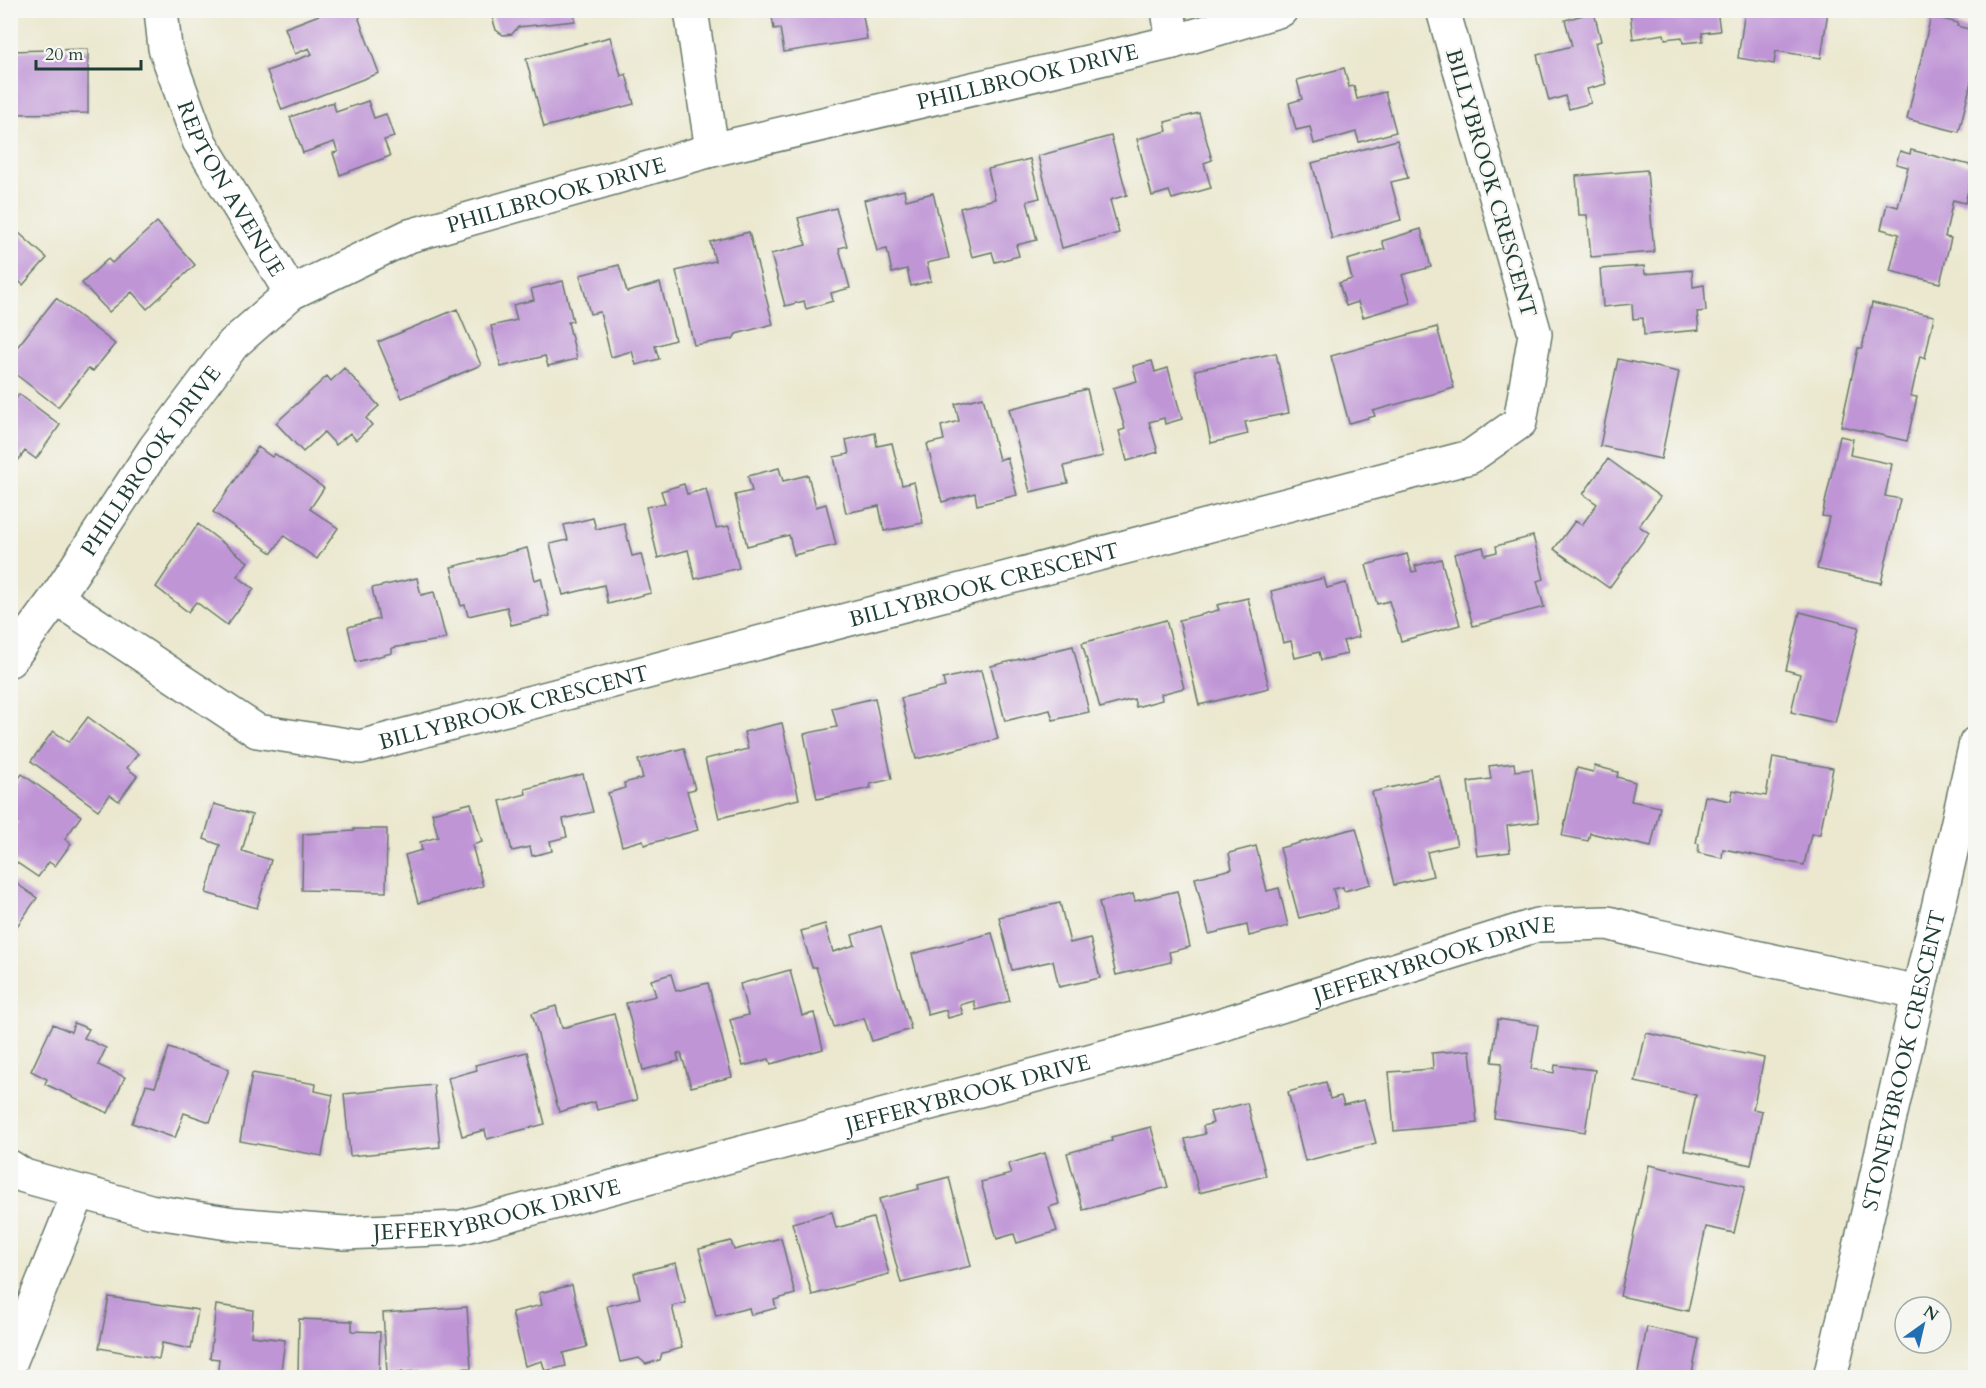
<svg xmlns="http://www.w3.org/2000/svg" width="1986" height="1388" font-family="Cardo,serif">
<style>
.building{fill:#bf95d6}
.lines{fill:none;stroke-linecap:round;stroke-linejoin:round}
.minor-casing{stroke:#66796a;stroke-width:36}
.tertiary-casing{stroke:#66796a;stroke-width:36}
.minor{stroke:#fff;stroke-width:33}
.tertiary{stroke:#fff;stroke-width:33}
.labels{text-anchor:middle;stroke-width:4.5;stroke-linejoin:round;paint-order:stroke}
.street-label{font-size:22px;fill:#1f3d34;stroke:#f6f6f2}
</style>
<rect width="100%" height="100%" fill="#f6f6f2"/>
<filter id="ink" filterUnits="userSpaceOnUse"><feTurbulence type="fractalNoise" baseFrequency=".0167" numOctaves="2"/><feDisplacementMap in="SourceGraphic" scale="12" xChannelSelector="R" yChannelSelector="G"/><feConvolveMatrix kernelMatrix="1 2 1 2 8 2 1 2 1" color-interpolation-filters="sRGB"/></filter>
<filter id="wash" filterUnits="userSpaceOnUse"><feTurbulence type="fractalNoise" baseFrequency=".008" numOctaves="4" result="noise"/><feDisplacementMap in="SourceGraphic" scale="24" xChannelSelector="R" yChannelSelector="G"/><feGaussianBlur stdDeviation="1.35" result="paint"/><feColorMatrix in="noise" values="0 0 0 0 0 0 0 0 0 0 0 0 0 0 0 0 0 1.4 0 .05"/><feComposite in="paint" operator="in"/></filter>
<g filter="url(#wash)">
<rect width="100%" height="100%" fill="#ebe8cf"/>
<g id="blocks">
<path class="building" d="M332,10h31l-4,9 20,54 -97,37 -15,-39 45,-17 -3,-6 -14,6 -10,-26z
M498,10h76l1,11 -57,6 -6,7 -9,1 -7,-5 -3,-10z
M771,10h91l5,29 -83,13 -4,-24 -6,1z
M1630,10h87l3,21 -18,2 1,8 -20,2 -1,-6 -17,2 -1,-5 -31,5z
M1745,10l83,1 -7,47 -45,-7 -2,13 -36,-6z
M1594,12l7,29 -6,2 11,41 -19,5 4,14 -22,6 -4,-13 -16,5 -12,-46 35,-9 -7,-26z
M1931,16l27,7 -1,3 19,5v52l-5,-1 -12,50 -52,-13z
M610,37l11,39 5,-2 8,30 -90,23 -18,-68z
M88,49v64l-78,1v-63z
M1344,68l5,19 5,-1 3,13 28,-7 11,40 -37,10 -3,-10 -42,12 -4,-17 -14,3 -7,-27 13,-4 -5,-19z
M368,101l6,17 12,-4 8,23 -10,3 6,16 -50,19 -7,-22 5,-1 -4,-10 -31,11 -13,-36 43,-15 3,10z
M1199,113l13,47 -8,3 7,25 -39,11 -3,-8 -17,5 -15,-57 30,-8 -2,-9z
M1111,136l16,59 -17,5 9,33 -57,15 -24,-92z
M1397,140l11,38 -17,4 10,38 -69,19 -20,-76z
M1911,150l63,16 -9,37 -12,-3 -8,37 6,1 -11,45 -50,-12 9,-37 -18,-5 6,-25 11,3 10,-40 -12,-3 4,-13 10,3z
M1030,159l10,39 -13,3 10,39 -21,5 3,11 -24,6 -3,-10 -20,5 -12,-49 35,-9 -7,-30z
M1647,170l7,82 -63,5 -4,-42h-8l-3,-39z
M904,190l2,10 27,-7 16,65 -22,5 4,18 -20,5 -4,-17 -15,4 -5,-24 -10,2 -13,-51z
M836,208l11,38 -8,2 11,40 -19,5 2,8 -27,8 -2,-8 -19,5 -14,-52 35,-9 -8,-27z
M157,222l38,43 -48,44 -15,-17 -23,20 -27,-29 26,-24 4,4z
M10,225l37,33 -24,27 -13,-12z
M1421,229l10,38 -29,8 9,28 -48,14 -5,-15 -12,4 -7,-23 13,-4 -5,-19 38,-11 -3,-8z
M749,232l24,92 -37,10 -3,5 -39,6 -18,-74 39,-10 -5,-19z
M619,265l8,27 33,-9 15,57 -20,6 4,13 -23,6 -4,-14 -21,6 -11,-45 -10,2 -10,-39z
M1644,266l1,8 47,-4 1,17 11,-2 2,26 -9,1 2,18 -55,5 -1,-17 -10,1 -1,-15 -29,3 -3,-38z
M563,281l10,40 -5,1 9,37 -29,7 -3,-10 -44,11 -10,-41 26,-6 -4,-15 21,-5 -3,-11z
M56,298l59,46 -22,27 -5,-2 -30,38 -48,-37v-14z
M1872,303l62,13 -9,42 -5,-2 -9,40 6,1 -10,44 -66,-15 17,-78h4z
M457,309l24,56 -79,33 -24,-56z
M1437,327l17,61 -81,23 2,5 -26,7 -18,-67z
M1276,353l13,60 -44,9 3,12 -37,9 -16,-73z
M1618,359l61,13 -18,87 -61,-13z
M1152,361l3,11 13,-4 14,51 -17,5 -1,-6 -15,4 9,30 -31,9 -8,-30 6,-2 -12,-41 24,-7 -4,-15z
M344,368l35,38 -13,12 6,7 -16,15 -6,-7 -14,12 -12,-13 -21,20 -27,-29 51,-47 4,5z
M1087,389l16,67 -39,10 4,17 -38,9 -21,-83z
M19,394l41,31 -24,34 -11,-8 -13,18 -2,-66 2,1z
M983,397l16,63 8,-3 10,38 -40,10 -2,-12 -33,9 -15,-58 17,-4 -3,-14 18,-5 -4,-17z
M875,433l2,13 15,-3 10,42 12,-3 9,41 -39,8 -5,-25 -33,7 -12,-56 15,-3 -3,-14z
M1840,436l13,3 -3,16 42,9 -7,32 15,3 -19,84 -64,-14 12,-52 -7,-1z
M258,447l14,10 3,-3 49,34 -14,21 28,19 -21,31 -33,-23 -12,17 -59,-41z
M1608,459l52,38 -21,29 10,7 -40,55 -55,-39 21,-28 7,4 15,-21 -14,-10z
M779,468l4,13 25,-6 8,32 10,-3 10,41 -42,10 -5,-20 -42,11 -12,-51 17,-4 -4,-15z
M684,484l3,10 19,-5 10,39 13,-2 10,42 -44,11 -7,-29 -30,8 -12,-51 19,-4 -4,-12z
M593,518l3,11 28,-6 8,33 9,-2 10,39 -43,11 -4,-19 -41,10 -13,-51 18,-4 -4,-15z
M198,524l50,38 -11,14 17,13 -27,36 -31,-23 -8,10 -32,-25z
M1533,536l11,43 -7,2 7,26 -71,19 -19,-72 29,-7 2,8 12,-3 -1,-6z
M527,548l8,32 6,-2 9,38 -39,9 -4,-18 -39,9 -3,-11 -4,1 -10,-39z
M1407,554l5,18 5,-1 -2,-5 26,-7 19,66 -59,16 -12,-40 -12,3 -11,-39z
M417,578l4,17 13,-3 12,47 -54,9v5l-36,9 -8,-35 31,-8 -7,-31z
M1324,578l3,10 19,-5 13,54 -16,4 4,13 -26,6 -2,-8 -24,6 -4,-17 -8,2 -12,-52z
M1248,598l21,90 -70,17 -20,-85 40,-10 -2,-5z
M1800,612l59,15 -24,96 -44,-11 9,-38 -14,-4z
M1166,620l18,68 -23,6 1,6 -26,7 -2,-8 -34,9 -18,-65z
M1073,646l16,66 -36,8 -3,-10 -45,11 -14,-55z
M981,670l17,69 -82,20 -15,-61 44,-11 -2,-8z
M875,698l17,81 -22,5 1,4 -54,11 -13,-65 33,-7 -5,-19z
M88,717l50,37 -11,14 10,8 -18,25 -9,-6 -12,15 -67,-49 22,-30 16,11z
M782,723l17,76 -80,19 -14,-59 43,-10 -4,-17z
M684,748l11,41 -8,2 11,39 -54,15 -1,-5 -21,6 -14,-53 17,-5 -1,-5 19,-5 -5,-18z
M1773,757l60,11 -13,66h-9l-7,31 -81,-16 -1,9 -24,-5 1,-9 -3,-1 9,-47 26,5 2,-11 33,6z
M1514,763l1,8 17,-2 7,53 -32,4 3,26 -33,4 -9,-74 23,-3 -2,-13z
M1595,766l23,6 -1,5 18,5 -4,19 29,6 -9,40 -61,-14 -2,8 -26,-5 15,-68 16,4z
M22,774l59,42 -16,23 6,5 -16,22 -6,-4 -11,15 -28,-19v-37l6,4 2,-3 -8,-6v-26z
M583,774l10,38 -30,7 4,18 -17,4 2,10 -20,5 -2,-9 -18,4 -12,-50 26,-7 -1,-5z
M1440,776l17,69 -30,7 6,24 -39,9 -22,-93z
M471,803l11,39 -10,3 11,41 -65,17 -13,-48 17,-5 -2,-8 18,-5 -6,-24z
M214,804l38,11 -10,36 29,9 -14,48 -51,-15 14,-48 -16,-6z
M1356,828l15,56 -27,7 -1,-4 -10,2 5,19 -39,10 -19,-70z
M354,829h33l-1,63 -84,-2 1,-56 51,-3z
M1256,846l11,45 12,-3 9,38 -39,10 -2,-11 -38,9 -14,-56 37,-9 -3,-16z
M10,879l27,19 -27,38z
M1177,891l13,56 -21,5 2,10 -55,13 -17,-73 34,-8 2,7z
M1060,903l10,40 20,-5 10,40 -41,9 -6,-26 -41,9 -13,-53z
M825,924l8,28 22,-7 -3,-10 29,-9 30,103 -39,12 -8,-23 -30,9 -18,-60h-4l-11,-36z
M992,933l18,68 -34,9 -2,-9 -14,4 3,9 -15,4 -2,-8 -18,5 -16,-61z
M790,970l12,46 12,-3 9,36 -52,15 -2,-5 -26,7 -13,-46 18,-5 -8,-31z
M671,974l5,17 32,-8 24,94 -41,10 -10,-34 -4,1 2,7 -36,9 -17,-67 30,-7 -5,-16z
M556,1006l6,22 52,-14 23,86 -40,10 -2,-8 -36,10 -27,-99z
M1498,1019l40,6 -7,44 23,4 1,-8 40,5 -10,62 -91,-14 8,-55 -10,-1z
M74,1023l15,6 -5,9 22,10 -8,17 27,12 -17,36 -63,-29 2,-5 -16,-8 22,-47 18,8z
M1646,1033l118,25 -11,51 9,2 -11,54 -67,-15 12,-55 -61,-13z
M169,1048l60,21 -19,53 -26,-9 -9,25 -43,-15 14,-38 9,2z
M1470,1050l7,73 -83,8 -5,-59 44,-3 -1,-16z
M527,1052l18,72 -58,15 -2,-9 -23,6 -14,-58 29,-8 -2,-5z
M252,1073l64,11 -1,7 18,4 -11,61 -82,-15z
M1326,1082l4,17 11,-3 3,9 20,-5 12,43 -71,18 -17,-69z
M434,1085l6,62 -90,9 -6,-62z
M1247,1103l19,73 -67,17 -14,-54 20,-5 -2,-8 10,-3 -3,-11z
M1151,1127l17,60 -85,23 -16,-57 45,-12 -1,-4z
M1045,1153l14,51 -10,3 8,24 -40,12 -3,-9 -17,5 -16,-57 30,-8 -3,-10z
M1649,1165l96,21 -11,47 -28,-6 -18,84 -68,-15z
M949,1177l22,89 -70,17 -22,-84 40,-10 -1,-4z
M832,1212l4,16 37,-10 16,56 -77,21 -20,-72z
M781,1238l14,56 -21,6 2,8 -25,7 -2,-7 -33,8 -17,-67 32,-8 3,9z
M676,1263l10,40 -14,3 10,42 -20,5 -2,7 -14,4 -7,-6 -19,4 -13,-56 33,-8 -6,-25z
M572,1285l15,62 -24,6 3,13 -21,5 -3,-10 -17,5 -13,-54 30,-7 -3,-12z
M109,1297l89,13 -7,39 -29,-6 -3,16 -60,-11z
M216,1305l37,5 -2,26 34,4 -5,38h-63l2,-19 -9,-1z
M467,1307l4,61 -84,5 -4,-60z
M299,1319l53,2v10l28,1 -1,46h-81z
M1647,1327l52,12 -8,39h-54z"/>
</g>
</g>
<g filter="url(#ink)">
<use href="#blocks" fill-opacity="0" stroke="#66796a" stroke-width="1.5"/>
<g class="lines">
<defs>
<g id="minor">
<path d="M691,10l21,140"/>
<path d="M1168,10l5,32"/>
<path id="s1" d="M56,598l201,133 103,16 1110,-290 50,-35 15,-88 -92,-324"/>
<path id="s2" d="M10,1167l14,9 126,35 84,13 111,9 113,-5 740,-196 339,-107 71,-2 45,12 265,57"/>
<path d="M10,1363l69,-171"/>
</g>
<g id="tertiary">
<path id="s3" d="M161,10l4,38 34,93 92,152"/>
<path id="s4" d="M10,660l46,-62 99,-150 78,-104 58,-51 118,-57 303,-86 461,-108 108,-32"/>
<path id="s5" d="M1830,1378l146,-635"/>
</g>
</defs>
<use href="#minor" class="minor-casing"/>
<use href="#tertiary" class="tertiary-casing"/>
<use href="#minor" class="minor"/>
<use href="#tertiary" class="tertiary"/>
</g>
</g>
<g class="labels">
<g class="street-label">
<text dy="8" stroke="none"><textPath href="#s4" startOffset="1234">PHILLBROOK DRIVE</textPath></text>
<text transform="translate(1492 183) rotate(74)" y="8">BILLYBROOK CRESCENT</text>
<text dy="8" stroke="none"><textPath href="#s3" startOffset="194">REPTON AVENUE</textPath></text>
<text dy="8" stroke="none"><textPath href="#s4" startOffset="748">PHILLBROOK DRIVE</textPath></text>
<text dy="8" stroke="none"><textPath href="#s4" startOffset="244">PHILLBROOK DRIVE</textPath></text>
<text dy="8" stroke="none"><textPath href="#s1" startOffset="990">BILLYBROOK CRESCENT</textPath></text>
<text dy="8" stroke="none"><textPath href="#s1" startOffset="504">BILLYBROOK CRESCENT</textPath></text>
<text dy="8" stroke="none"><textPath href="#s2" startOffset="1470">JEFFERYBROOK DRIVE</textPath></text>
<text dy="8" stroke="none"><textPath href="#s5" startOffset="326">STONEYBROOK CRESCENT</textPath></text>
<text dy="8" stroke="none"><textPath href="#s2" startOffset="984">JEFFERYBROOK DRIVE</textPath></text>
<text dy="8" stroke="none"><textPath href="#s2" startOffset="498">JEFFERYBROOK DRIVE</textPath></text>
</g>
</g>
<rect width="1986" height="1388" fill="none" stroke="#f6f6f2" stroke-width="36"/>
<g transform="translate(1923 1325) rotate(34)"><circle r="28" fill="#f6f6f2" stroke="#a0aca6" stroke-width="1.5"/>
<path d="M0-4.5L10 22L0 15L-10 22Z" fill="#1f6fb2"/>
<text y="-9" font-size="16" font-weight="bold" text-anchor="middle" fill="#1f3d34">N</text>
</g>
<path d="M36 60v9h105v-9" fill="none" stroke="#1f3d34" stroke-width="3"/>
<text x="45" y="60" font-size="18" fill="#1f3d34" stroke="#f6f6f2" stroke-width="4.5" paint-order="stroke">20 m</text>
</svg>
